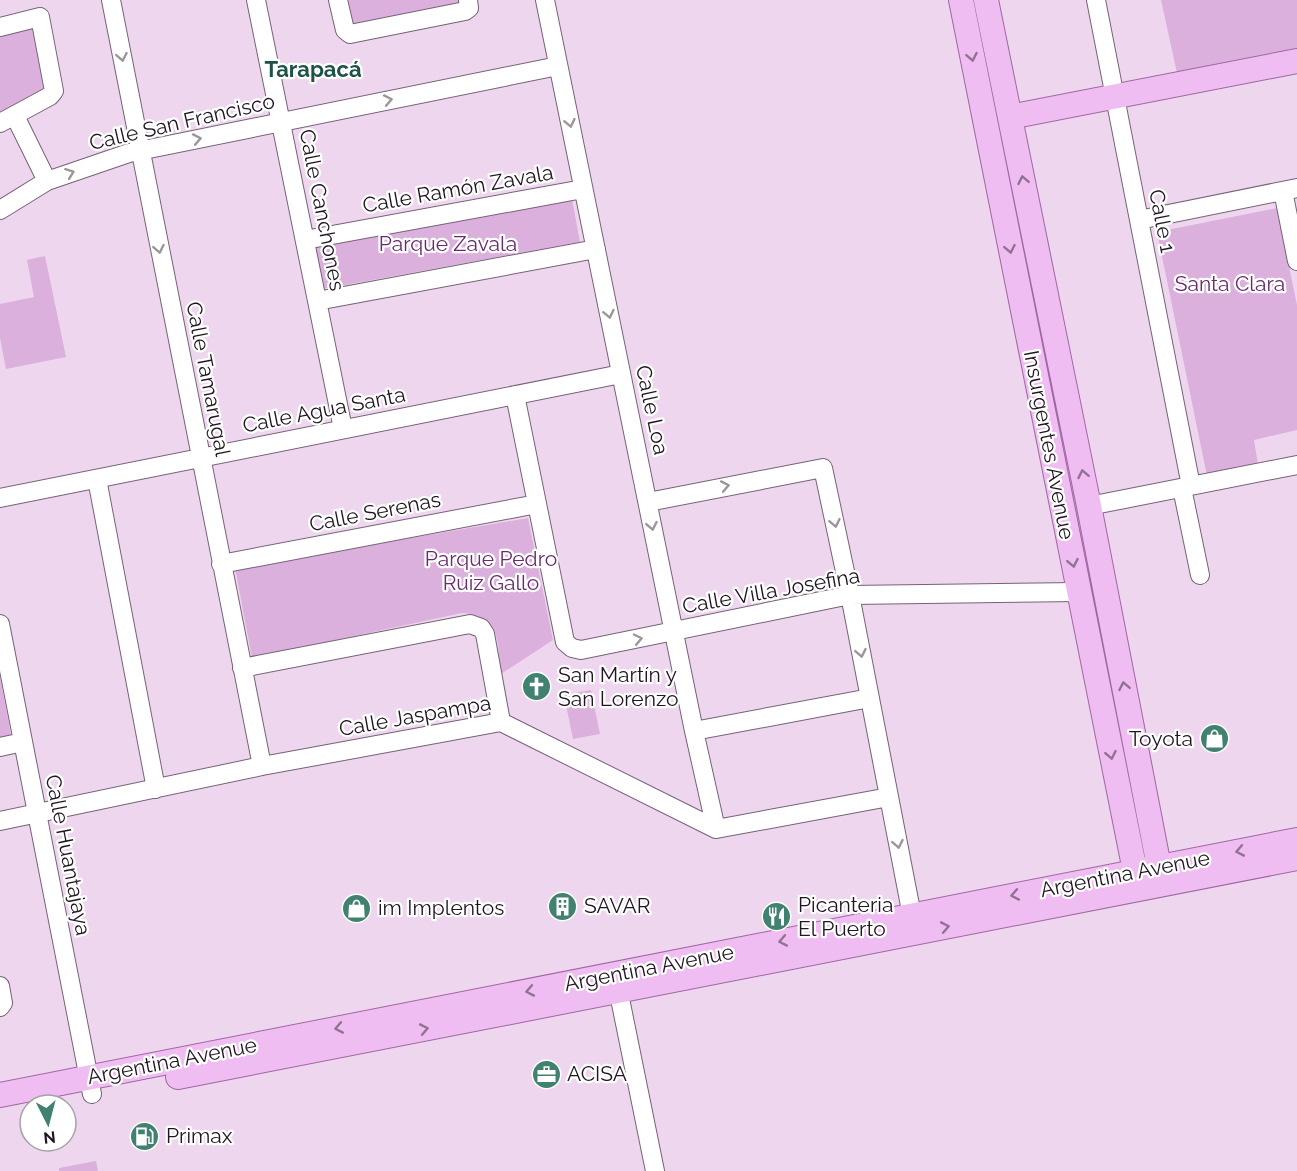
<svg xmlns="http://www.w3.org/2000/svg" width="1297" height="1171" font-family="Raleway,sans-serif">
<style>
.green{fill:#dbb0dd}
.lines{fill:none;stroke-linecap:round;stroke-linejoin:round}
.minor-casing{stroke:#766277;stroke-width:20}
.major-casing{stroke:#9f66a2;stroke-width:26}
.minor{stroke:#fff;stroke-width:18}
.major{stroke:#efbdf1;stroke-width:24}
.oneway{stroke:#9a969a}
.oneway2{stroke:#917292}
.labels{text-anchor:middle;stroke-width:4.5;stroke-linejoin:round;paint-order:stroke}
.street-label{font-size:21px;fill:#1f161f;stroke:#fff}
.park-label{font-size:21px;fill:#692a6d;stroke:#fff}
.poi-label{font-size:21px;fill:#1f161f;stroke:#fff;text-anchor:start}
.neighbourhood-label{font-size:22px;font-weight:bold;fill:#1d5246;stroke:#fff}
</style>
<rect width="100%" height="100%" fill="#eed7ee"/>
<path class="green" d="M343,0h115l1,7 -107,22z
M967,0h11l115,579 -9,2z
M1161,0h136v48l-120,25z
M32,23l17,66 -49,29v-86z
M572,199l8,43 -257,47 -8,-42z
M1277,208l20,97v125l-43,10 4,25 -51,11 -50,-244z
M45,256l21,101 -60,12 -6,-31v-34l34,-7 -7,-37z
M528,518l25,122 -52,34c-4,-32 1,-58 -39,-61l-210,45 -17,-90z
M1094,584l49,239 -10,1 -47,-239z
M0,677l12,63 -12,2z
M591,690l9,44 -27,5 -9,-44z
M96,1161l2,10h-39v-3z"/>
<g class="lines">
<defs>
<path id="minor" d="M111,0l151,766
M256,0l87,429
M338,0l7,30 5,4 115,-23 4,-3 -1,-8
M545,0l149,731 22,98
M1096,0l95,486
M0,27l40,-10 14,74 -4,5 -50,27
M15,116l32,65
M1283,191l14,70
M0,210l47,-29 82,-28 429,-87
M1139,220l158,-32
M305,240l278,-51
M317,301l279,-52
M515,395l50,247 7,6 9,2 269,-55 229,-3
M97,479l59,310
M1182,488l18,87
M0,498l621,-124
M648,502l175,-34 27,127 64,331
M1089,506l208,-41
M221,564l316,-60
M0,624l92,470
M242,668l228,-44 11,4 4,6 16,88
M694,731l176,-33
M0,747l23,-5
M0,821l262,-55 239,-44 215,107 173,-32
M616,979l39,192
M0,986l3,17 -3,4"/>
<path id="major" d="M961,0l177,886
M986,0l103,506 73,376
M1010,117l287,-56
M178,1077l1119,-219
M0,1095l1297,-255"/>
</defs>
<use href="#minor" class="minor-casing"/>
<use href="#major" class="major-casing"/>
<use href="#minor" class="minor"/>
<use href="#major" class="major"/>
</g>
<defs><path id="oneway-chevron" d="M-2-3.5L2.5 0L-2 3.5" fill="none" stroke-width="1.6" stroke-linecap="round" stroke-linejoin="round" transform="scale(1.5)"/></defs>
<g class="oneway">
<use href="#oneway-chevron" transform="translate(122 57) rotate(79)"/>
<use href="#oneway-chevron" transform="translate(388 100) rotate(-11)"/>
<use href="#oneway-chevron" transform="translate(570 123) rotate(78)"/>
<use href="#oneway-chevron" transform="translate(197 139) rotate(-11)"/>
<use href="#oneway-chevron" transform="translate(70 173) rotate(-21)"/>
<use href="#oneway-chevron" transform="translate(159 249) rotate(79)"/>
<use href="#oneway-chevron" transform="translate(609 314) rotate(78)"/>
<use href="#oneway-chevron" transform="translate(725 486) rotate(-11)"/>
<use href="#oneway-chevron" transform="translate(835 523) rotate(78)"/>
<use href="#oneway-chevron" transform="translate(652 526) rotate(79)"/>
<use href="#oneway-chevron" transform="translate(638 639) rotate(-12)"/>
<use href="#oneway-chevron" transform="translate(861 653) rotate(79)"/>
<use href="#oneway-chevron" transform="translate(898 844) rotate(79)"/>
</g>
<g class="oneway2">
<use href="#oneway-chevron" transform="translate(972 57) rotate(79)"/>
<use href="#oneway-chevron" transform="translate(1023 180) rotate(-101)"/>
<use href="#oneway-chevron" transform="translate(1010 249) rotate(79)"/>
<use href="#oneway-chevron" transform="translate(1083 474) rotate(-101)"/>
<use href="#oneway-chevron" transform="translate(1073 563) rotate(79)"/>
<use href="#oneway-chevron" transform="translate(1124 686) rotate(-101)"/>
<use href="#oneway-chevron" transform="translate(1111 755) rotate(79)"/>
<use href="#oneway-chevron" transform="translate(1240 851) rotate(169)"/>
<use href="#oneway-chevron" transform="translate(1015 895) rotate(169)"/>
<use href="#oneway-chevron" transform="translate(945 927) rotate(-11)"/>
<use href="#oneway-chevron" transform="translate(783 941) rotate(169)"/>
<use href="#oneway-chevron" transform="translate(530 991) rotate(169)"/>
<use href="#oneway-chevron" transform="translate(339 1028) rotate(169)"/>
<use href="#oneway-chevron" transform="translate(424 1029) rotate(-11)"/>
</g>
<defs>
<symbol id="church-disc" viewBox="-11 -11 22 22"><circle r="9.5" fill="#408170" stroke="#fff"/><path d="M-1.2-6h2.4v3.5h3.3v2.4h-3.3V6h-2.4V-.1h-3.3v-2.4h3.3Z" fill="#fff"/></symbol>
<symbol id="shop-disc" viewBox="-11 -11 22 22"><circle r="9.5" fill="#408170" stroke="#fff"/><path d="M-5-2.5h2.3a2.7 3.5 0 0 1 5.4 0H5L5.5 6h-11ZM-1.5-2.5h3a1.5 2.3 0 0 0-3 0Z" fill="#fff"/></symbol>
<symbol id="building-disc" viewBox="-11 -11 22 22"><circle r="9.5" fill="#408170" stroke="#fff"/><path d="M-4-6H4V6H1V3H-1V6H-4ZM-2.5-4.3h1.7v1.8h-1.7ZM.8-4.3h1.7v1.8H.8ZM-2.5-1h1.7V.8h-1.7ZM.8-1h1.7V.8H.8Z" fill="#fff"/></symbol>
<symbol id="restaurant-disc" viewBox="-11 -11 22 22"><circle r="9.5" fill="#408170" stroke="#fff"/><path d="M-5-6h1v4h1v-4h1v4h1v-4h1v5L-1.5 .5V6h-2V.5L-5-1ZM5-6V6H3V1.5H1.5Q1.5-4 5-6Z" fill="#fff"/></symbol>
<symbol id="office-disc" viewBox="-11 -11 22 22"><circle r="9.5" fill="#408170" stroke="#fff"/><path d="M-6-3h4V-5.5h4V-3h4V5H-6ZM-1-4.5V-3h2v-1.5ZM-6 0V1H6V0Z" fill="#fff"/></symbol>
<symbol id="fuel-disc" viewBox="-11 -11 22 22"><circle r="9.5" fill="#408170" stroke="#fff"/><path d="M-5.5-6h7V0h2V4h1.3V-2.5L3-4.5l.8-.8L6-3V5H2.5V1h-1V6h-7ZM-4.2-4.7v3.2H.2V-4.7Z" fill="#fff"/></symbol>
</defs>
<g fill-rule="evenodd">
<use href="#church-disc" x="520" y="670" width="33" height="33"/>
<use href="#shop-disc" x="1198" y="722" width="33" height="33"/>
<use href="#building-disc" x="546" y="890" width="33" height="33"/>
<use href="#shop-disc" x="340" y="892" width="33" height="33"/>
<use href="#restaurant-disc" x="760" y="900" width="33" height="33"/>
<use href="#office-disc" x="530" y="1058" width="33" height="33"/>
<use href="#fuel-disc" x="128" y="1120" width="33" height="33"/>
</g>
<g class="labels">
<g class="street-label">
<text transform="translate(182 122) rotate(-13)" y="7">Calle San Francisco</text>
<text transform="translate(458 189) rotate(-10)" y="7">Calle Ramón Zavala</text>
<text transform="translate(322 210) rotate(79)" y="7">Calle Canchones</text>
<text transform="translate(1162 221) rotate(79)" y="7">Calle 1</text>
<text transform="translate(208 379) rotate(79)" y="7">Calle Tamarugal</text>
<text transform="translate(324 410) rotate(-11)" y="7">Calle Agua Santa</text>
<text transform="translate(652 410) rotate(78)" y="7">Calle Loa</text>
<text transform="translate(1049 445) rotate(79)" y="7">Insurgentes Avenue</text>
<text transform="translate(375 512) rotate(-11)" y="7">Calle Serenas</text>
<text transform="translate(771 591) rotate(-10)" y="7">Calle Villa Josefina</text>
<text transform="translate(415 716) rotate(-10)" y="7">Calle Jaspampa</text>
<text transform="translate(68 855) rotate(79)" y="7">Calle Huantajaya</text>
<text transform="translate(1125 874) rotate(-11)" y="7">Argentina Avenue</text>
<text transform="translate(649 968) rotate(-11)" y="7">Argentina Avenue</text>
<text transform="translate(172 1061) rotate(-11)" y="7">Argentina Avenue</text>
</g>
<g class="park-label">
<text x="448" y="251">Parque Zavala</text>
<text x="1230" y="291">Santa Clara</text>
<text x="491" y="566">Parque Pedro<tspan x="491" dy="24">Ruiz Gallo</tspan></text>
</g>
<g class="poi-label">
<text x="558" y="682">San Martín y<tspan x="558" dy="24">San Lorenzo</tspan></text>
<text x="1193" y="746" text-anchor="end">Toyota</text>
<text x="798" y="912">Picanteria<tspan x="798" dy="24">El Puerto</tspan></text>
<text x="584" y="913">SAVAR</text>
<text x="378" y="915">im Implentos</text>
<text x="567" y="1081">ACISA</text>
<text x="166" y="1143">Primax</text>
</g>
<g class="neighbourhood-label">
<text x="313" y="77">Tarapacá</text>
</g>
</g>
<g transform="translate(48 1123) rotate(174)"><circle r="28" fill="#ffffff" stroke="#a5a2a5" stroke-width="1.5"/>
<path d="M0-4.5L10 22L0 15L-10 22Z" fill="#408170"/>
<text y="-9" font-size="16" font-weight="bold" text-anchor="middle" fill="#1f161f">N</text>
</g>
</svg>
